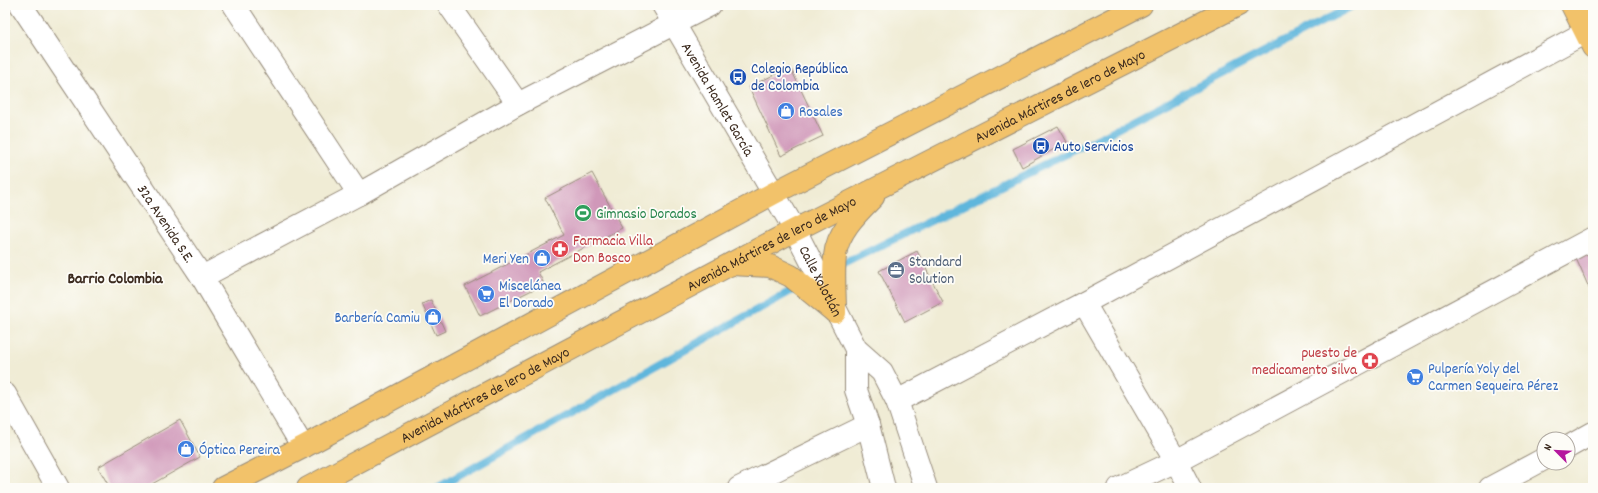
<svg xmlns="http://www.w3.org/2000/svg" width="1598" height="493" font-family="Dekko,sans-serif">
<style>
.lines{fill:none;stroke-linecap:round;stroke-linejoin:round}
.stream{stroke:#5fb6dc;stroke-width:8}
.building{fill:#d098b9}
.minor-casing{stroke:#968b7a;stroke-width:24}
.major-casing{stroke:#968b7a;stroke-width:24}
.minor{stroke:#fff;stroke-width:22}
.major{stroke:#f2c26a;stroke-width:22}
.labels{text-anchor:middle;stroke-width:3.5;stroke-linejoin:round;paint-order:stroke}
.transit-label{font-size:15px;fill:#164399;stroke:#fdfcf7;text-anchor:start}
.street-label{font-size:15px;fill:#3b2a1e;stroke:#fdfcf7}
.shop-label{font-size:15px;fill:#366cbe;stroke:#fdfcf7;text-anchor:start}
.leisure-label{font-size:15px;fill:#27864d;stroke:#fdfcf7;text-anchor:start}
.health-label{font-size:15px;fill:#be3a42;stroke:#fdfcf7;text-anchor:start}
.service-label{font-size:15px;fill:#4e5e75;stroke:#fdfcf7;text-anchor:start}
.neighbourhood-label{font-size:16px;font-weight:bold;fill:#3b2a1e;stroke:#fdfcf7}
</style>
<rect width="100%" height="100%" fill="#fdfcf7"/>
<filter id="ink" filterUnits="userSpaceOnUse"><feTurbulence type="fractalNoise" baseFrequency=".025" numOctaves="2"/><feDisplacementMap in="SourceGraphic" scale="8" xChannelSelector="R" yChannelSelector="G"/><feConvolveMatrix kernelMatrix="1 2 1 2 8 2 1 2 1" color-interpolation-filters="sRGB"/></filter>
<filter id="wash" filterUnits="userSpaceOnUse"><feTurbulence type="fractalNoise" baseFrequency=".012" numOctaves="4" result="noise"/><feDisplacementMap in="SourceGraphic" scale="16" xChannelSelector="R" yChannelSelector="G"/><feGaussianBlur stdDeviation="0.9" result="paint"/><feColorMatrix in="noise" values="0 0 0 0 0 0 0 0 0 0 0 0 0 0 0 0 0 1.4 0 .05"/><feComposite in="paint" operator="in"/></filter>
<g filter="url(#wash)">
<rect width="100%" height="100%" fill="#f0ecd5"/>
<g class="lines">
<path class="stream" d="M837,267l270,-133 247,-129
M437,488l363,-202"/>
</g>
<g id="blocks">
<path class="building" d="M790,67l33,69 -42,20 -32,-69z
M1058,126l9,16 -45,25 -9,-18z
M592,173l30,55 -84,44 6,12 -64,32 -15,-30 99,-51 -19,-37z
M1593,248v49l-18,-41z
M917,251l26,51 -38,20 -26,-51z
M431,300l14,31 -9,4 -14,-31z
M180,420l20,37 -55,31h-35l-12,-21z"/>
</g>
</g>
<g filter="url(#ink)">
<use href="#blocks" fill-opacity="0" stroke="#968b7a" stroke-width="1"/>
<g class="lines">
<defs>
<g id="minor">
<path id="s1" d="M21,5l181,272 101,170"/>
<path d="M234,5l125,189"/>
<path d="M449,5l69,99"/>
<path id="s2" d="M663,5l132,225 61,119 26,23 15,29 29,87"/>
<path d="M202,277l157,-83 159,-90 192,-99"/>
<path d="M1084,303l92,158 14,27"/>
<path d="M856,349v41l12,35 16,63"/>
<path d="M5,394l53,94"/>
<path d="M897,401l187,-98 502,-271"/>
<path d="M1568,447l25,-14"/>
<path d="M739,488l129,-63"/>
<path d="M1119,488l57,-27 417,-223"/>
<path d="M1490,488l54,-29"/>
</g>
<g id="major">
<path d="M1572,5l21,42"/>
<path d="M731,264l39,2 21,10 44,36"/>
<path d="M835,312c0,-18 -2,-38 0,-56 2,-24 22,-43 38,-59"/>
<path d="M223,488l80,-41 471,-254 367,-188"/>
<path id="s3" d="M308,488l487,-258 443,-225"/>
</g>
</defs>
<use href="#minor" class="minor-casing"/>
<use href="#major" class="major-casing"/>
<use href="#minor" class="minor"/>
<use href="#major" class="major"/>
</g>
</g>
<defs>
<symbol id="bus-disc" viewBox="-11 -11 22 22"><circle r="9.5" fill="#1a4fb4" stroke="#fdfcf7"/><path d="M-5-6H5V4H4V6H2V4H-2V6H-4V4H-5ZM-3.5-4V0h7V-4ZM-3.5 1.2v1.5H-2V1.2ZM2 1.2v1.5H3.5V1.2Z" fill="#fff"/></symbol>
<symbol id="shop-disc" viewBox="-11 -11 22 22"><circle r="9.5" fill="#3f7fe0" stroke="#fdfcf7"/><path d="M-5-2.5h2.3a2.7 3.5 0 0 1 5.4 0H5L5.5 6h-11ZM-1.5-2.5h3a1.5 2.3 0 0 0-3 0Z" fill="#fff"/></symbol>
<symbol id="stadium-disc" viewBox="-11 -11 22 22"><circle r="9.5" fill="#2e9e5b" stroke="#fdfcf7"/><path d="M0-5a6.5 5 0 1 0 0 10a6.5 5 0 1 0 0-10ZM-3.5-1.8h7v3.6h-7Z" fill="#fff"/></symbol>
<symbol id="pharmacy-disc" viewBox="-11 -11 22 22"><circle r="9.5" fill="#e0444e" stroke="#fdfcf7"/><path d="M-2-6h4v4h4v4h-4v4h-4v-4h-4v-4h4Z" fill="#fff"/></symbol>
<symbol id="office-disc" viewBox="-11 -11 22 22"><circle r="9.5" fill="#5c6f8a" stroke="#fdfcf7"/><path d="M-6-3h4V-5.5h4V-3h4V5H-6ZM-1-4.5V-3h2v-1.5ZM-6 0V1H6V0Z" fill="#fff"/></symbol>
<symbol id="supermarket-disc" viewBox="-11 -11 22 22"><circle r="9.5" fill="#3f7fe0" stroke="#fdfcf7"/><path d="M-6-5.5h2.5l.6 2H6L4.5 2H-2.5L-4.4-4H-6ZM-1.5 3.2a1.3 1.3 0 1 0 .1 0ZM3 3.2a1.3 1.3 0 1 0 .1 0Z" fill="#fff"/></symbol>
</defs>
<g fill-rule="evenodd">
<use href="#bus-disc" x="728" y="67" width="20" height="20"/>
<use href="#shop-disc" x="776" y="101" width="20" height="20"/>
<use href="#bus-disc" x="1031" y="136" width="20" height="20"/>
<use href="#stadium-disc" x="573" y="203" width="20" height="20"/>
<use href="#pharmacy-disc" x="550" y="239" width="20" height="20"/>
<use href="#shop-disc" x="532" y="248" width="20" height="20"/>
<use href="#office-disc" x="886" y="260" width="20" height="20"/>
<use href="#supermarket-disc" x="476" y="284" width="20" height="20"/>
<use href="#shop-disc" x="423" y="307" width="20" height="20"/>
<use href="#pharmacy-disc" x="1360" y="351" width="20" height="20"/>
<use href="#supermarket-disc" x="1405" y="367" width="20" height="20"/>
<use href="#shop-disc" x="176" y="439" width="20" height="20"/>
</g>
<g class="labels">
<g class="transit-label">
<text x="751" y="73">Colegio República<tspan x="751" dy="17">de Colombia</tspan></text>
<text x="1054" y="151">Auto Servicios</text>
</g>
<g class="street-label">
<text dy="5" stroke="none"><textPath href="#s3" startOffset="848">Avenida Mártires de 1ero de Mayo</textPath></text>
<text dy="5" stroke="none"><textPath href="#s2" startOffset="109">Avenida Hamlet García</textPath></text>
<text dy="5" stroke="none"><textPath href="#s1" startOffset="262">32a Avenida S.E.</textPath></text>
<text dy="5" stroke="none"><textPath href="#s3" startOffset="524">Avenida Mártires de 1ero de Mayo</textPath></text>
<text dy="5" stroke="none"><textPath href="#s2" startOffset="318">Calle Xolotlán</textPath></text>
<text dy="5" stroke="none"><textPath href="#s3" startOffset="200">Avenida Mártires de 1ero de Mayo</textPath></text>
</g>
<g class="shop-label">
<text x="799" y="116">Rosales</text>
<text x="529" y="263" text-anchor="end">Meri Yen</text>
<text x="499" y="290">Miscelánea<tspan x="499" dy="17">El Dorado</tspan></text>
<text x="420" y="322" text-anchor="end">Barbería Camiu</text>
<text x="1428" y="373">Pulpería Yoly del<tspan x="1428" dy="17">Carmen Sequeira Pérez</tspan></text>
<text x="199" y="454">Óptica Pereira</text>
</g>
<g class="leisure-label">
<text x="596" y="218">Gimnasio Dorados</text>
</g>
<g class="health-label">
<text x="573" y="245">Farmacia Villa<tspan x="573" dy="17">Don Bosco</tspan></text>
<text x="1357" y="357" text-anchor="end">puesto de<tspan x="1357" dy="17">medicamento silva</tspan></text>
</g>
<g class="service-label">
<text x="909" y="266">Standard<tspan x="909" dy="17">Solution</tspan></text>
</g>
<g class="neighbourhood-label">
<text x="115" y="283">Barrio Colombia</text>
</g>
</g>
<rect width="1598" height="493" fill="none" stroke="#fdfcf7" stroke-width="20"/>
<g transform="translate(1556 451) rotate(294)"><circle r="19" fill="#fdfcf7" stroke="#afa8a0"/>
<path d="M0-3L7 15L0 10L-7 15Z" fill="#b5179e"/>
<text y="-6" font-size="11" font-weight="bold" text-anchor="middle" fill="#3b2a1e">N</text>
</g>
</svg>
